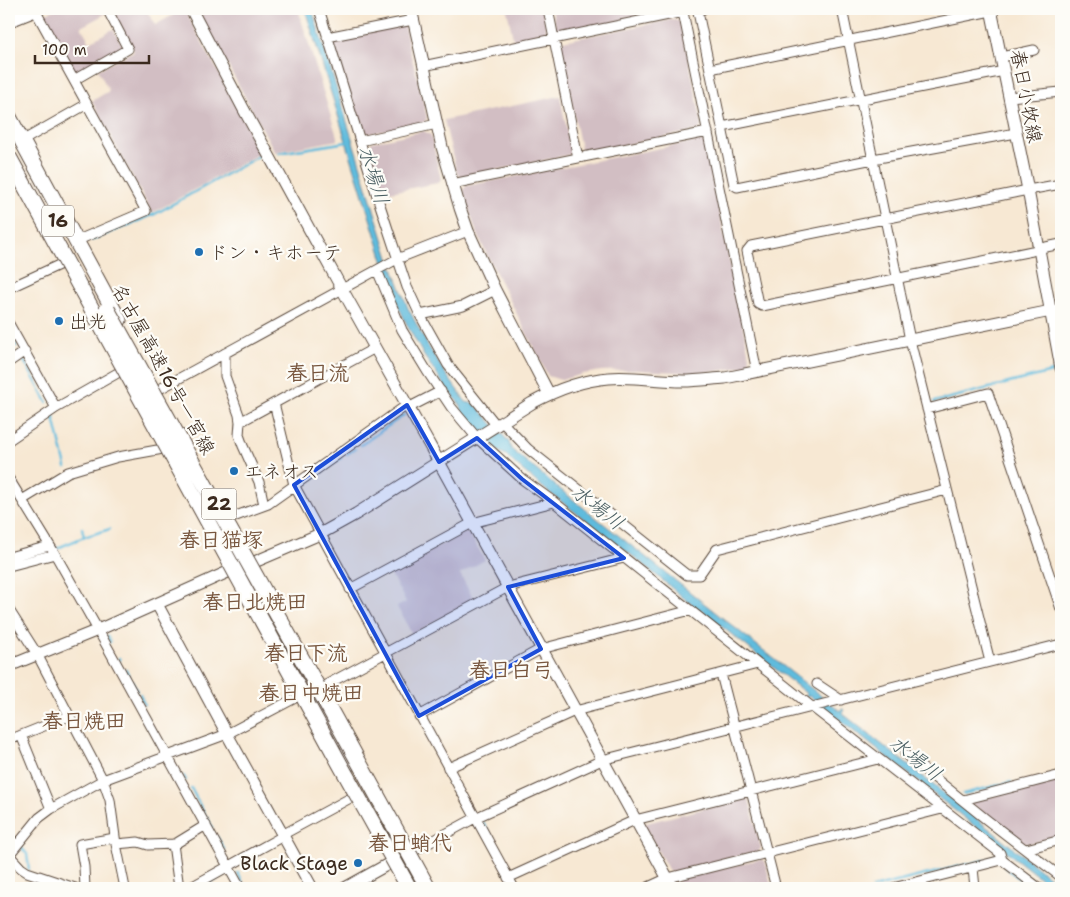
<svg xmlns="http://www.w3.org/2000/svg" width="1070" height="897" font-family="'Shantell Sans','Klee One',sans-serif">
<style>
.industrial{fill:#d2bec3}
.water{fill:#5fbbdd;stroke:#4d727e}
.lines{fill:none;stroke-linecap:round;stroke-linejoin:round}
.stream{stroke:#5fbbdd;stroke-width:2.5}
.street-casing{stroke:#574639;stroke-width:11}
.secondary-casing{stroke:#574639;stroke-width:13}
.primary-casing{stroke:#574639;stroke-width:14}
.highway-casing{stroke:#574639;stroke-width:17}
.street{stroke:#fff;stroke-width:9}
.secondary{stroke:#fff;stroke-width:11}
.primary{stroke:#fff;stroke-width:12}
.highway{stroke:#fff;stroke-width:15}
.highway-bridge-casing{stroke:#574639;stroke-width:17;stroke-linecap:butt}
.highway-bridge{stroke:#fff;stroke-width:15}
.marked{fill:#1d4ed8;fill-opacity:0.2;stroke:#1d4ed8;stroke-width:4;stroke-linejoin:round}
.poi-dot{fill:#1f6fb2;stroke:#fdfcf7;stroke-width:2}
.labels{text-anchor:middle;stroke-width:4.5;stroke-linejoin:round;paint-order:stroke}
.shield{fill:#fdfcf7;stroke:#75695f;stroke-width:1}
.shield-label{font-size:18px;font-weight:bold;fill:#3b2a1e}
.street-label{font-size:19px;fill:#3b2a1e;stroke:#fdfcf7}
.poi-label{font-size:19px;fill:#3b2a1e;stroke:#fdfcf7;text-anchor:start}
.water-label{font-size:20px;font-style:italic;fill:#485d61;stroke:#fdfcf7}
.quarter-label{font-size:21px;font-weight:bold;fill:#78563e;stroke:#fdfcf7}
</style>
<rect width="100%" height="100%" fill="#fdfcf7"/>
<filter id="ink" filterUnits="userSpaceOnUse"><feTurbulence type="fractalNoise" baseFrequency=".02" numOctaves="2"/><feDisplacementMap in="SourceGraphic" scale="10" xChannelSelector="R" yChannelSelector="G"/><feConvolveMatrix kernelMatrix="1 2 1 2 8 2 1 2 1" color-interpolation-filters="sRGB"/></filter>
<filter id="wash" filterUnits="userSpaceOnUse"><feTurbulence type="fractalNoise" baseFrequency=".0096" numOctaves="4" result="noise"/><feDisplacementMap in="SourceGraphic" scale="20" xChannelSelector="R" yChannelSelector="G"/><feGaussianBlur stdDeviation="1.12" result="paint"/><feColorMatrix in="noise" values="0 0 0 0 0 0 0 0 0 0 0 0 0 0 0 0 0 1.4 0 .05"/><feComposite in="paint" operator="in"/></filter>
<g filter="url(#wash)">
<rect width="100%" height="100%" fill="#f7e8d3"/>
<path class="industrial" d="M57,9h45l3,5 -24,13 9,15 23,-13 10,17 -1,3 -44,24h-3l-31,-57 2,-3z
M111,9h35l9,16 29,-16 78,143 -110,61 -60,-112 17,-10 -11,-21 36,-19z
M197,9h101l40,131 -63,12z
M512,9h31l4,23 -3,5 -30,6 -7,-33z
M552,9h123l-1,1 -114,23 -4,-2z
M675,19l6,3 21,102 -3,6 -114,23 -4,-4 -21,-103 3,-5z
M404,23l5,25 9,32 9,38 -3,5 -61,12 -3,-1 -29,-93z
M560,96l11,55 -2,4 -107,22 -5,-3 -13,-54z
M424,131l7,4 10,45 -3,3 -53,10 -2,-1 -14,-44 3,-6z
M702,140l3,2 45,219 -3,5 -29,5 -24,2 -57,-3 -36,1 -18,3 -22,6 -13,-4 -62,-123 -11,-25 -12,-37 3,-5z
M466,531l3,2 16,27 -25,14 14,26 -62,34 -15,-27 9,-5 -16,-29z
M1061,779v56l-33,9 -7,-2 -49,-38 1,-4z
M746,798l3,1 12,49 -2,3 -86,22 -4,-2 -25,-45 2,-3z
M761,859l4,2 7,27h-94l-2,-3 4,-7z"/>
<path class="water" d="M305,9h7l77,249 19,50 20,38 17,27 21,29 9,2 34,38 2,7 35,29 294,233 2,-3 2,2 -2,3 113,89 2,-2 2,2 -1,2 103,82v2h-8l-51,-40 -1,1 -2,-1 1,-2 -191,-150 -2,1 -2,-1 2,-2 -105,-83 -11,-7 -40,-33v-1l-105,-80 -31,-26 -9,-9 -10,-5 -34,-36 -1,-8 -12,-15 -2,2 -2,-2 2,-2 -23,-33 -16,-29 -11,-24 -15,-46z"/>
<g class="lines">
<path class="stream" d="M279,153l68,-11
M92,240l63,-26 106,-59
M9,334l7,12
M24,361l23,41
M934,402l122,-31
M53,414l13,53
M361,445l43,-30
M347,454l8,-5
M299,488l42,-30
M285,497l7,-4
M82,528l2,9
M55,549l29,-12 26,-8
M25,557l25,-7
M107,636l3,6
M119,658l1,2
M126,670l3,6
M132,681l5,10
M140,695l4,9
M184,776l2,4
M191,788l14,27
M963,794l48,-12
M207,817l5,10
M483,822l10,18
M217,837l7,12
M20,846l7,8 2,15
M496,846l13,24
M1005,867l26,21
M238,873l5,10
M516,882l1,2
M200,888l24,-13
M872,888l121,-30 2,-3"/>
</g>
</g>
<g filter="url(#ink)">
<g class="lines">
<defs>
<path id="street" d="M319,9l59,190 29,88 13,28 28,50 49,61
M548,9l30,149 130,-26
M703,9l-5,3 36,173 3,2 136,-28 143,-26
M842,9l68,331 80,322
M35,10l111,201 -70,30
M683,12l74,360
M327,37l86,-17
M1001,57l33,-7
M423,66l260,-54 3,-3
M710,69l281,-58
M74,80l54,-31 -21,-40
M1009,97l52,-5
M722,127l282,-56
M22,141l65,-37
M360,141l77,-17
M452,184l126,-26
M1061,184l-33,6 -277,56 -4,5 11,53 4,2 270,-55 14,-4 15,-3
M377,270l25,60 25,41 24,36 26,31 45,41 32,23 258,205 188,146 2,7 37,28
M9,288l52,-24
M420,315l43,-9 32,-16
M9,324l47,84
M225,353v23l14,39 1,7 -1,13 4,11 16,36 5,23
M9,362l16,-11
M156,391l241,-132 71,-28
M274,403l20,82 220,403
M408,408l33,-17
M927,409l61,-16 73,216
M240,422l135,-74
M502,422l26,27 159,126h12l18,-26 230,-59
M9,440l47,-32 65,-37
M9,479l46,75 43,76 142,258
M22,500l46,-28 50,-15 45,-8
M228,519l40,-15 139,-99
M9,557l40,-11
M9,566l46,-12
M350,589l122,-66 82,-21
M9,610l28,44 66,126 7,20 6,44 9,44
M721,674l55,214
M817,684l24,16
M322,687l186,-100 116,-29
M419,716l122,-67 150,-39
M21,735l30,74
M9,740l60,-24
M905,754l82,66 74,57
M448,768l127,-57 183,-47
M963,800l98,-25
M9,835l6,12
M282,835l72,-39
M116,844l22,-2 10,3 27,-1 31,-19
M173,844l6,44
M1026,849l35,-9
M414,851l61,-33 127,-58 459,-116
M9,855l30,-37 12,-9 52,-29 124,-46 72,-38
M9,855l12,13 6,4 48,16
M973,868l2,20
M508,878l127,-58 243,-61
M85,888l-1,-21 -4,-23 35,-6
M183,888l8,-1 92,-51
M646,888l22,-10 274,-69
M893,888l109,-28"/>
<path id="secondary" d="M191,9l52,99 99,181 97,173 234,426
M411,9l31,138 18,61 8,23 27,59 54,104
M991,9l37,181 33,178
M157,604l70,130 85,154
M9,666l89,-36 132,-59 22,-8 68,-29 36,-20 176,-111c24,-13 50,-23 77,-25 25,-2 49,3 74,3 14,0 28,-2 42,-3l326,-67 10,-1
M345,888l56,-31"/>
<path id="primary" d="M9,10l2,-1
M9,21l30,-12"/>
<path id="highway" d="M9,117l110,203
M288,652l49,87 16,23"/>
</defs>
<use href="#street" class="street-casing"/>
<use href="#secondary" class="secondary-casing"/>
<use href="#primary" class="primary-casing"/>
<use href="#highway" class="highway-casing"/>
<use href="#street" class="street"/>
<use href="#secondary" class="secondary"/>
<use href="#primary" class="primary"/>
<use href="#highway" class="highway"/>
<defs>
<path id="highway-bridge" d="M9,157l332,609 68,122
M107,309l210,377 111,202"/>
</defs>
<use href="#highway-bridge" class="highway-bridge-casing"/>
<use href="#highway-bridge" class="highway-bridge"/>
</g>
</g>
<path class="marked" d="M407,405l32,57 38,-24 45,41 102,79 -116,29 33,62 -122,67 -125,-231z"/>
<g class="poi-dot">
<circle cx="199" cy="252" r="5"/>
<circle cx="59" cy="321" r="5"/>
<circle cx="234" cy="471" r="5"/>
<circle cx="358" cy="863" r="5"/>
</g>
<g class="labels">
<g class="shield">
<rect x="42" y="205.5" width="32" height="31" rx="4"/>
<rect x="201.5" y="488.5" width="35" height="31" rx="4"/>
</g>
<g class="shield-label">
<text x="58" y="227">16</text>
<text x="219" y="510">22</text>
</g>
<g class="street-label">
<text transform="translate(1027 96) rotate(79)" y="7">春日小牧線</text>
<text transform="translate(164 369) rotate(61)" y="7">名古屋高速16号一宮線</text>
</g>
<g class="poi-label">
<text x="209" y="259">ドン・キホーテ</text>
<text x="69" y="328">出光</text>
<text x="244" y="478">エネオス</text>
<text x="348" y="870" text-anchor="end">Black Stage</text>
</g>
<g class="water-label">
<text transform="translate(374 175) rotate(73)" y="7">水場川</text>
<text transform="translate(598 507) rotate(38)" y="7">水場川</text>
<text transform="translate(916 758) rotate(38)" y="7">水場川</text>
</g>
<g class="quarter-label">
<text x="318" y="380">春日流</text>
<text x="221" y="547">春日猫塚</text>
<text x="255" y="609">春日北焼田</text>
<text x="306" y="660">春日下流</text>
<text x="511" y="677">春日白弓</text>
<text x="311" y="700">春日中焼田</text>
<text x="84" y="728">春日焼田</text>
<text x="410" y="850">春日蛸代</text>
</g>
</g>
<rect width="1070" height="897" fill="none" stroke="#fdfcf7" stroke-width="30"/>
<path d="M35 55v8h114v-8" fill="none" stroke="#3b2a1e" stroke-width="2.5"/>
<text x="42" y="55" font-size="15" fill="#3b2a1e" stroke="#fdfcf7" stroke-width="4" paint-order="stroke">100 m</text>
</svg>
